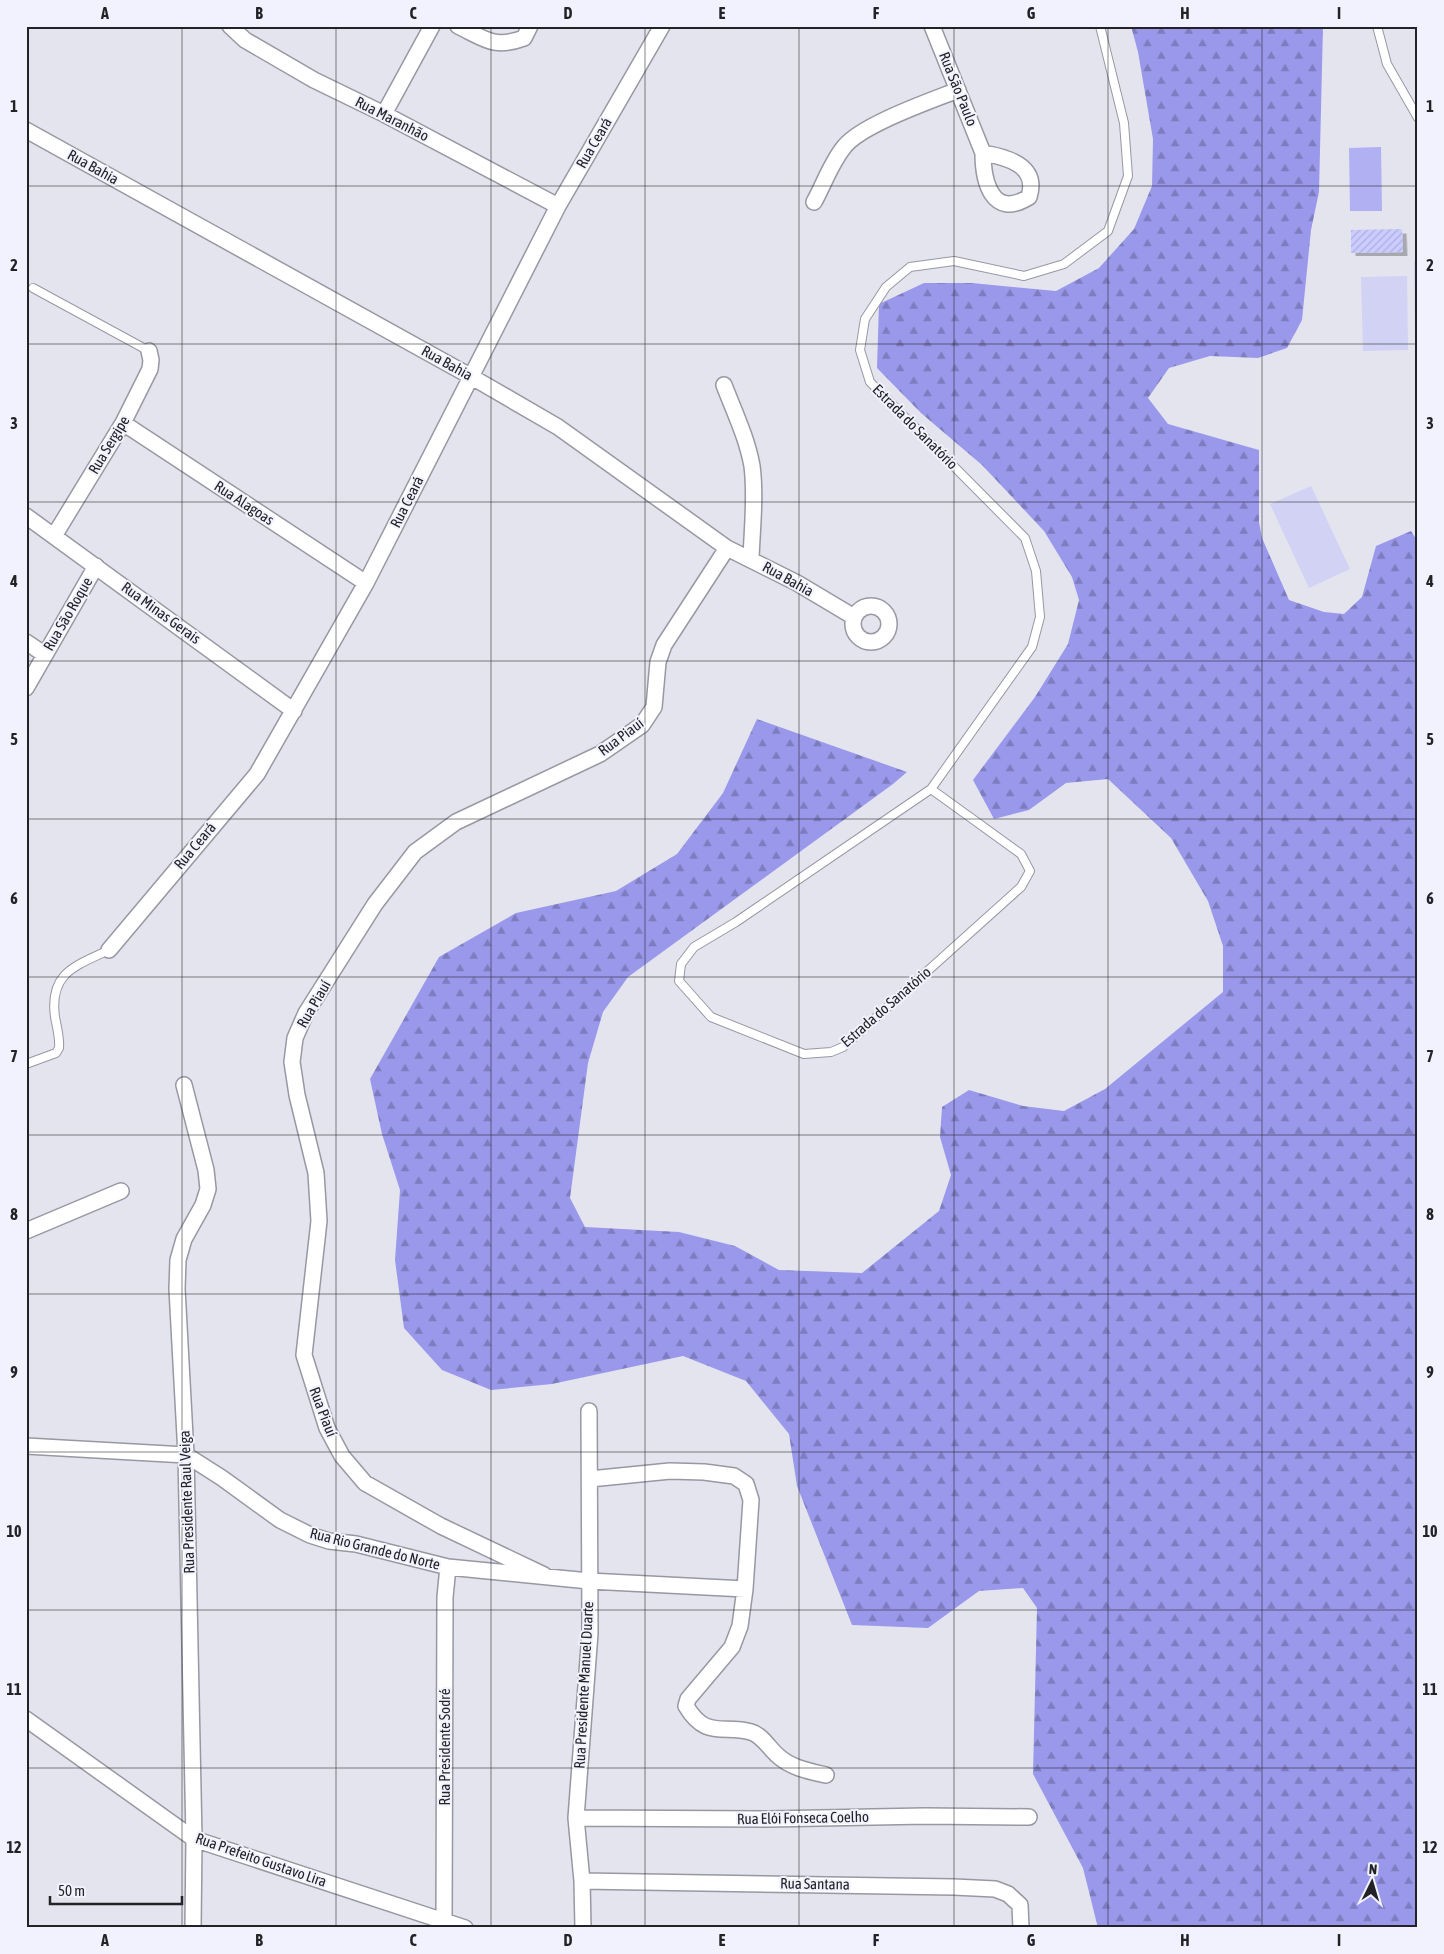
<svg xmlns="http://www.w3.org/2000/svg" width="1444" height="1954" font-family="'Asap Condensed',sans-serif">
<style>
.forest{fill:url(#forest-firs)}
.park{fill:#d1d2f4}
.water{fill:#b0b0f2}
.building{fill:url(#building-hatch);filter:url(#shadow)}
.lines{fill:none;stroke-linecap:round;stroke-linejoin:round}
.service-casing{stroke:#9798a2;stroke-width:10}
.minor-casing{stroke:#9798a2;stroke-width:18}
.service{stroke:#fff;stroke-width:8}
.minor{stroke:#fff;stroke-width:15}
.grid{fill:none;stroke:#232327;stroke-width:1;stroke-opacity:0.55}
.labels{text-anchor:middle;stroke-width:4;stroke-linejoin:round;paint-order:stroke}
.street-label{font-size:15px;fill:#232327;stroke:#f1f2fd}
.neatline{fill:none;stroke:#232327;stroke-width:2}
.grid-label{font-size:16px;text-anchor:middle;font-weight:bold;fill:#232327}
</style>
<defs>
<pattern id="forest-firs" width="22" height="20" patternUnits="userSpaceOnUse" patternTransform="scale(1.25)"><rect width="22" height="20" fill="#9a98ea"/><path d="M5 1l3.5 6h-7zM16 11l3.5 6h-7z" fill="#7d7cbe"/></pattern>
<pattern id="building-hatch" width="6" height="6" patternUnits="userSpaceOnUse" patternTransform="scale(1.25)"><rect width="6" height="6" fill="#cbccff"/><path d="M-1 1l2-2M0 6l6-6M5 7l2-2" fill="none" stroke="#aeafdb"/></pattern>
<filter id="shadow"><feDropShadow dx="4.5" dy="4.5" stdDeviation="0" flood-color="#0004"/></filter>
</defs>
<rect width="100%" height="100%" fill="#e4e4ef"/>
<path class="forest" d="M1131,26h192l-4,166 -8,38 -9,90 -15,28 -29,10 -48,-2 -41,12 -21,30 20,26 91,26v72l3,16 27,62 35,12 20,2 18,-17 14,-51 35,-15 7,11v1386h-320l-15,-60 -50,-94 4,-166 -14,-20 -44,3 -51,37 -76,-3 -55,-139 -8,-52 -43,-53 -63,-25 -131,28 -61,6 -49,-20 -38,-42 -9,-68 5,-70 -18,-56 -12,-55 69,-122 77,-44 100,-22 61,-37 46,-61 34,-74 150,53 -14,12 -265,193 -25,35 -15,51 -18,135 15,29 94,5 56,14 44,24 83,3 77,-62 12,-36 -11,-38 2,-30 27,-17 54,16 41,5 41,-22 118,-97v-46l-15,-45 -37,-63 -63,-59 -42,4 -37,27 -35,9 -21,-39 62,-83 33,-53 11,-44 -7,-23 -28,-46 -62,-66 -61,-52 -44,-45 2,-64 45,-21h48l84,8 43,-23 35,-39 18,-43 1,-47 -15,-87z"/>
<path class="park" d="M1414,261h4v72h-3z
M1407,276l1,74 -45,1 -2,-74z
M1311,486l39,83 -41,19 -39,-84z"/>
<path class="water" d="M1381,147l1,64h-32l-1,-63z"/>
<path class="building" d="M1402,229l1,23 -52,1v-23z"/>
<g class="lines">
<defs>
<path id="service" d="M1377,26l10,38 31,54
M33,288l116,63
M931,789l90,65 9,17 -9,16 -178,160 -12,5 -27,2 -93,-37 -32,-36 2,-17 13,-17 42,-25 195,-133 101,-142 8,-30 -4,-46 -11,-33 -155,-156 -10,-32 5,-31 21,-32 24,-20 44,-6 70,15 40,-12 44,-33 20,-55 -4,-53 -24,-97
M26,1064l30,-11 3,-5c1,-10 -2,-20 -4,-31 -6,-44 20,-51 54,-67"/>
<path id="minor" d="M230,26l15,14 69,40 70,34 174,92
M458,26c27,13 36,23 66,12l6,-12
M932,26l51,127c0,28 9,67 46,44 10,-32 -23,-40 -46,-44
M384,114l48,-88
M26,130l444,246 88,51 169,121 70,35 57,34
M814,202c10,-18 17,-39 30,-55 17,-22 86,-46 114,-57
M724,385c10,26 23,53 28,81 4,30 0,63 -1,93
M123,423l243,160
M26,516l268,195
M54,536l69,-113 27,-54 1,-9 -2,-9
M853 624a18 18 0 1 1 36 0a18 18 0 1 1-36 0Z
M26,642l18,12
M26,688l70,-122
M109,950l148,-176 109,-191 192,-377 104,-180
M184,1085l22,85 2,19 -5,16 -19,34 -6,21 -1,29 9,166 8,384 -1,89
M26,1231l95,-40
M26,1446l160,9 36,23 58,42 30,15 19,6 27,3 92,23 141,14 156,8
M590,1479l80,-8 34,1 30,4 12,8 5,16 -6,89 -5,37 -8,21 -44,52 -2,7c20,34 38,18 65,26 11,3 18,16 26,23 14,13 31,16 49,20
M544,1575l-103,-49 -76,-43 -23,-27 -15,-28 -23,-73 15,-134 -3,-48 -19,-78 -5,-33 3,-24 11,-25 69,-109 40,-52 41,-30 144,-68 42,-29 12,-18 4,-45 6,-17 63,-97
M26,1719l168,120 271,89
M576,1818l192,1 157,-3 104,1
M582,1881l372,6 41,2 13,5 12,11 1,23
M444,1928l1,-331 3,-30
M583,1928l-1,-47 -6,-63 14,-185 -1,-222"/>
</defs>
<use href="#service" class="service-casing"/>
<use href="#minor" class="minor-casing"/>
<use href="#service" class="service"/>
<use href="#minor" class="minor"/>
</g>
<path class="grid" d="M182,26v1902M336,26v1902M491,26v1902M645,26v1902M799,26v1902M954,26v1902M1108,26v1902M1262,26v1902M26,186h1392M26,344h1392M26,502h1392M26,661h1392M26,819h1392M26,977h1392M26,1135h1392M26,1294h1392M26,1452h1392M26,1610h1392M26,1768h1392"/>
<g class="labels">
<g class="street-label">
<text transform="translate(958 89) rotate(68)" y="5">Rua São Paulo</text>
<text transform="translate(392 119) rotate(27)" y="5">Rua Maranhão</text>
<text transform="translate(594 143) rotate(-60)" y="5">Rua Ceará</text>
<text transform="translate(93 167) rotate(29)" y="5">Rua Bahia</text>
<text transform="translate(447 363) rotate(29)" y="5">Rua Bahia</text>
<text transform="translate(915 427) rotate(45)" y="5">Estrada do Sanatório</text>
<text transform="translate(109 445) rotate(-59)" y="5">Rua Sergipe</text>
<text transform="translate(407 502) rotate(-63)" y="5">Rua Ceará</text>
<text transform="translate(244 503) rotate(33)" y="5">Rua Alagoas</text>
<text transform="translate(788 579) rotate(29)" y="5">Rua Bahia</text>
<text transform="translate(161 613) rotate(36)" y="5">Rua Minas Gerais</text>
<text transform="translate(68 614) rotate(-60)" y="5">Rua São Roque</text>
<text transform="translate(621 737) rotate(-37)" y="5">Rua Piauí</text>
<text transform="translate(195 846) rotate(-50)" y="5">Rua Ceará</text>
<text transform="translate(314 1004) rotate(-60)" y="5">Rua Piauí</text>
<text transform="translate(886 1007) rotate(-41)" y="5">Estrada do Sanatório</text>
<text transform="translate(323 1412) rotate(69)" y="5">Rua Piauí</text>
<text transform="translate(187 1502) rotate(-92)" y="5">Rua Presidente Raul Veiga</text>
<text transform="translate(375 1549) rotate(14)" y="5">Rua Rio Grande do Norte</text>
<text transform="translate(584 1685) rotate(-87)" y="5">Rua Presidente Manuel Duarte</text>
<text transform="translate(445 1747) rotate(-90)" y="5">Rua Presidente Sodré</text>
<text transform="translate(803 1818) rotate(-1)" y="5">Rua Elói Fonseca Coelho</text>
<text transform="translate(261 1860) rotate(19)" y="5">Rua Prefeito Gustavo Lira</text>
<text transform="translate(815 1884) rotate(1)" y="5">Rua Santana</text>
</g>
</g>
<rect width="1444" height="1954" fill="none" stroke="#f1f2fd" stroke-width="55"/>
<g transform="translate(1372 1882) rotate(5)" stroke="#f1f2fd" stroke-width="4" paint-order="stroke">
<path d="M0-4L9 19L0 12L-9 19Z" fill="#232327"/>
<text y="-8" font-size="14" font-weight="bold" text-anchor="middle" fill="#232327">N</text>
</g>
<path d="M50 1896v8h132v-8" fill="none" stroke="#232327" stroke-width="2.5"/>
<text x="58" y="1896" font-size="15" fill="#232327" stroke="#f1f2fd" stroke-width="4" paint-order="stroke">50 m</text>
<rect x="28" y="28" width="1388" height="1898" class="neatline"/>
<g class="grid-label">
<text x="105" y="19">A</text>
<text x="259" y="19">B</text>
<text x="413" y="19">C</text>
<text x="568" y="19">D</text>
<text x="722" y="19">E</text>
<text x="876" y="19">F</text>
<text x="1031" y="19">G</text>
<text x="1185" y="19">H</text>
<text x="1339" y="19">I</text>
<text x="14" y="112">1</text>
<text x="1430" y="112">1</text>
<text x="14" y="271">2</text>
<text x="1430" y="271">2</text>
<text x="14" y="429">3</text>
<text x="1430" y="429">3</text>
<text x="14" y="587">4</text>
<text x="1430" y="587">4</text>
<text x="14" y="745">5</text>
<text x="1430" y="745">5</text>
<text x="14" y="904">6</text>
<text x="1430" y="904">6</text>
<text x="14" y="1062">7</text>
<text x="1430" y="1062">7</text>
<text x="14" y="1220">8</text>
<text x="1430" y="1220">8</text>
<text x="14" y="1378">9</text>
<text x="1430" y="1378">9</text>
<text x="14" y="1537">10</text>
<text x="1430" y="1537">10</text>
<text x="14" y="1695">11</text>
<text x="1430" y="1695">11</text>
<text x="14" y="1853">12</text>
<text x="1430" y="1853">12</text>
<text x="105" y="1946">A</text>
<text x="259" y="1946">B</text>
<text x="413" y="1946">C</text>
<text x="568" y="1946">D</text>
<text x="722" y="1946">E</text>
<text x="876" y="1946">F</text>
<text x="1031" y="1946">G</text>
<text x="1185" y="1946">H</text>
<text x="1339" y="1946">I</text>
</g>
</svg>
